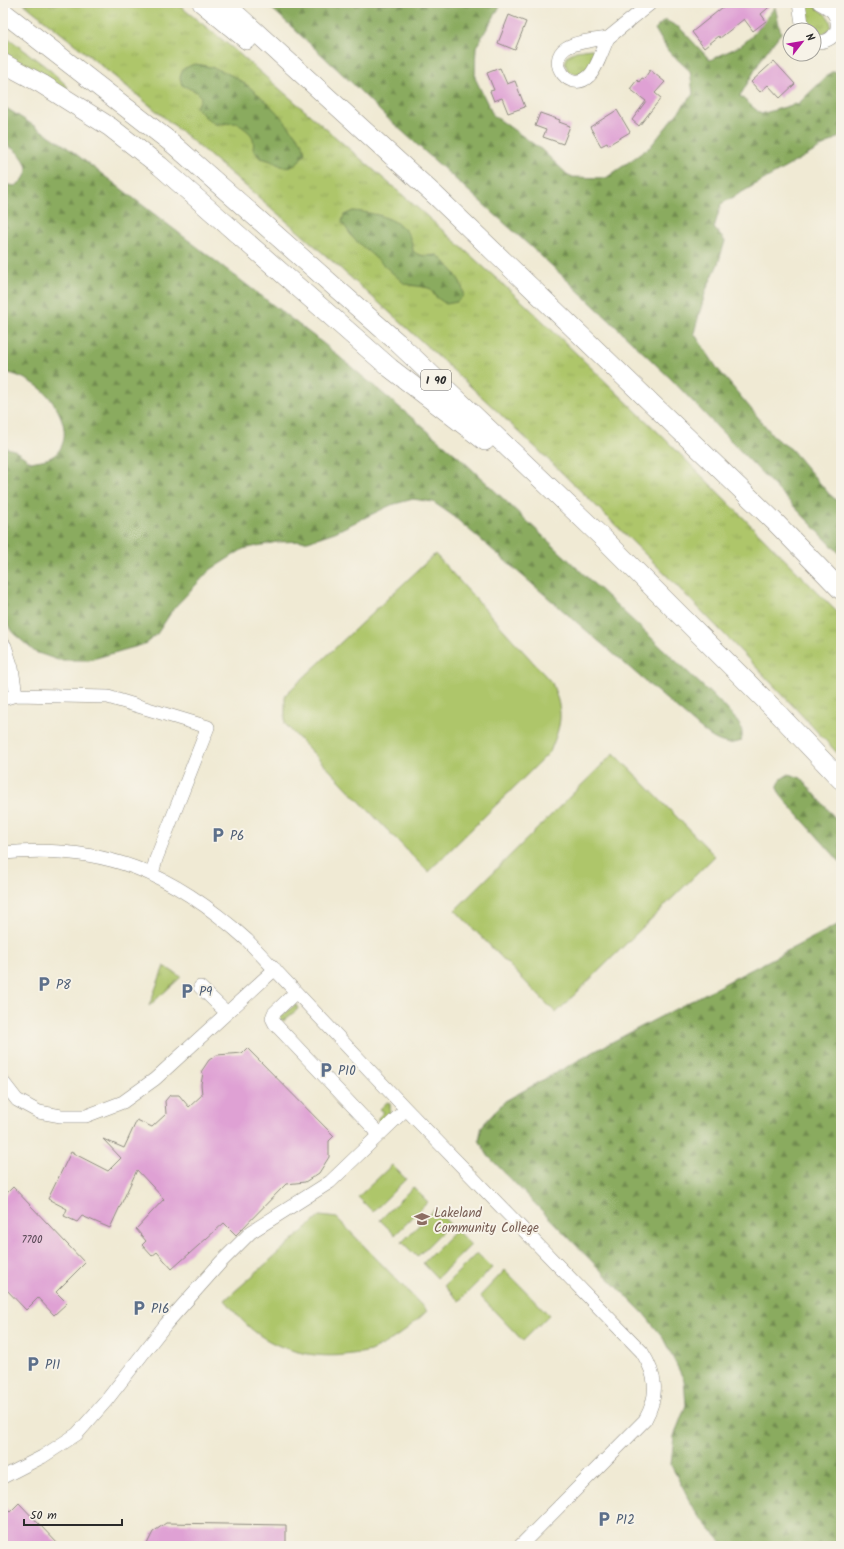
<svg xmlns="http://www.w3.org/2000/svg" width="844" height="1549" font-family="Kalam,sans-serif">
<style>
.grass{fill:url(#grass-tufts);stroke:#6c784b}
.forest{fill:url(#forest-firs);stroke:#5a6b45}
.garden{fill:#aec66b;stroke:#6c784b}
.building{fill:#dfa1d4}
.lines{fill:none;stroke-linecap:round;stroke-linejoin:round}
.minor-casing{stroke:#8e8a80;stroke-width:14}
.highway-casing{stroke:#8e8a80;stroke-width:20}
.minor{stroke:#fff;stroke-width:13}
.highway{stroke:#fff;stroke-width:19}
.labels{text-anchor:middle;stroke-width:4;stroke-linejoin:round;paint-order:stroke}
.number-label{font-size:11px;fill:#584855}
.shield{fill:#f7f3e8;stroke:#686764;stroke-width:1}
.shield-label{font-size:12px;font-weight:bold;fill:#2b2b2b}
.service-label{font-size:13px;fill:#4e5e75;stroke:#f7f3e8;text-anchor:start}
.education-label{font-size:13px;fill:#785e54;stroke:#f7f3e8;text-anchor:start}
</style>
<defs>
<pattern id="grass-tufts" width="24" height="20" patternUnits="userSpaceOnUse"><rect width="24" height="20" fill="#aec66b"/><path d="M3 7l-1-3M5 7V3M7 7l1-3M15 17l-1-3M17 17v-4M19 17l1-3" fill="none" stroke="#96aa5d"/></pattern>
<pattern id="forest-firs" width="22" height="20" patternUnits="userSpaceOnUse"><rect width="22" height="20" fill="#8aab5f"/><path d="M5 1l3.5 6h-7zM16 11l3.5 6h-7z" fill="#718b4f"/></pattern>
</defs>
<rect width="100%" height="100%" fill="#f7f3e8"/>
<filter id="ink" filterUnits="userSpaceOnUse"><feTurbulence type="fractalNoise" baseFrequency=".025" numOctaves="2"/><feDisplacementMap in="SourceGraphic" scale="8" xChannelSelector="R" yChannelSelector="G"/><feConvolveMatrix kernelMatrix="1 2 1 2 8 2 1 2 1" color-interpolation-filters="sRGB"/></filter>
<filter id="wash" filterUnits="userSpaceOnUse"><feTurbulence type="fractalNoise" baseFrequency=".012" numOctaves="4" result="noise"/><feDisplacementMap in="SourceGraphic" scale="16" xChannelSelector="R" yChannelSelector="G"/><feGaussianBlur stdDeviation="0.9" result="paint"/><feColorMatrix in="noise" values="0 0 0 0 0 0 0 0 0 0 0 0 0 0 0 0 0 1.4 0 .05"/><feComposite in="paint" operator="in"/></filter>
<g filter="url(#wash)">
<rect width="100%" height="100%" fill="#f0ead4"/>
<path class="grass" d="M23,3h153l54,43 190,164 106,95 141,136 174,175v141c-252,-272 -527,-524 -818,-754z
M809,3c12,7 34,20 13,32h-8v-5h-6l-3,-25z
M3,34l47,36 18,17 -4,4 -61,-35z
M591,49l4,3c-7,13 -8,30 -27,19l-3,-8 3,-8 8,-4z
M164,966l17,11 -32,29z
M296,1004l2,5 -16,13 -2,-4z
M387,1102l3,1c1,9 -1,19 -11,20l-1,-5 6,-6 -4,-3z"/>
<path class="forest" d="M266,3h236l-26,44 -1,31 18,37 49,35 28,27 36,1 44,-31 43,-53 -3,-23 -22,-20 -13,-22 10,-9 15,8 30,32 30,-14 11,-9 24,-30 6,26 -18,23 -23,40 21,18 38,-11 32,-31h10v64l-120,68 -7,24 11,13 -7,23 -12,26 -12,43 23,35 59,71 15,10 38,45 12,10v51l-171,-177 -41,-39 -79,-75 -167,-150 -31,-31z
M194,64c47,4 82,45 109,80l2,9c-19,27 -21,9 -45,5l-7,-9c3,-15 -5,-17 -16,-26l-22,1 -11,-8 -8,-9 4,-6 1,-5 -4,-4 -15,-7 -2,-8 3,-8z
M3,106l61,39 260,199 137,115 265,249c8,10 20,19 15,33 -21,9 -37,-10 -53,-23l-236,-203 -19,-13 -20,-3 -22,6 -56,27 -27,9 -31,1 -34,7 -33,21 -36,38 -17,26 -12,10 -56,16h-31l-23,-8 -23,-20 -9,-16v-169l11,3 17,12c9,-2 19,-2 26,-9 18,-20 -1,-52 -17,-65 -10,-8 -26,-15 -37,-16v-191l5,4 7,1c24,-15 7,-34 -12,-43z
M353,211c24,2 59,9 60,40l4,3 7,2 14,-1c10,11 27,26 25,41l-6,6 -11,2 -10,-7 -7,-9 -24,-4 -52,-46 -11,-16 2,-7z
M789,774l12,4 40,47v38l-60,-67 -4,-8 4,-9z
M841,923v623h-116l-31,-36 -23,-45 3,-29 12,-31 -2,-25 -22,-44 -18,-22 -156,-158 -9,-16 3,-14 23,-25 103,-57z"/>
<path class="garden" d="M435,554l117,129c12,31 10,39 -2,69l-122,120 -143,-148v-29z
M614,753l101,103 -159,157 -101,-103z
M392,1165l14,14 -33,33 -15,-15z
M413,1187l15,15 -33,33 -15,-15z
M435,1209l15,15 -33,33 -15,-15z
M320,1216l17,2 90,93c-17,16 -35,31 -57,40 -6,2 -12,2 -18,3 -36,6 -78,-3 -105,-29 -8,-7 -15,-17 -22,-25z
M456,1230l15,15 -34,33 -14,-15z
M477,1253l15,15 -33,33 -15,-15z
M505,1270l44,45 -26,26 -43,-45z"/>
<g id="blocks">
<path class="building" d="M728,3h46l-13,11 5,7 -13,10 -9,-12 -24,19 -1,-2 -15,12 -12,-16z
M509,15l17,7 -11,28 -17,-7z
M774,61l21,23 -15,14 -12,-13 -8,7 -9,-10z
M500,68l7,16 8,-3 10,26 -17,6 -6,-15 -8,3 -4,-10 4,-1 -7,-17z
M650,70l15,12 -10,11 6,5 -22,28 -7,-6 14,-19 -16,-12 7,-9 2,2 3,-4 2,1z
M617,110l13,22 -22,13 -1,-2 -6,3 -11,-19z
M540,113l20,7 -1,2 11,4 -7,18 -20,-7 3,-7 -11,-4z
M247,1048l87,88 -5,5v16l-10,16 -14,9 -19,2 -50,51 -12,-12 -52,46 -15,-17 -5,4 -10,-11 4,-4 -10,-12 28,-30 -27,-29 -27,58 -28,-12 -5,6 -13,-6 3,-7 -19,-10 23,-47 37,19 13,-13 -18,-19 21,9 13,-28 15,7 14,-13 -1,-13 5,-6h9l10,12 13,-12 -1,-11 2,-11 -2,-1 8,-12 8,-5 25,-2z
M13,1187l72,76 -29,29 11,11 -13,12 -16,-17 -12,12 -23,-24v-89z
M19,1503l41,43h-57v-41l7,7z
M166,1523l120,2v21h-140l7,-14z"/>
</g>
</g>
<g filter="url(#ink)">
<use href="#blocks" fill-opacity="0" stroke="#8e8a80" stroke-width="1"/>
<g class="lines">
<defs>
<path id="minor" d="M799,3l4,27
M608,38c-5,10 -11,31 -19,38 -18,18 -44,-14 -23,-28 11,-7 30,-8 42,-10z
M608,38l43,-35
M814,41c16,4 30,-11 20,-27 -3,-5 -9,-8 -15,-11
M3,644l2,2 7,22 4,27
M3,699l13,-4 92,2 100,30 -52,132 -4,15
M3,853c101,-10 170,20 244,87l159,169 236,243c15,24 17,43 3,68l-125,126
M200,987l26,25
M296,992l-22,21 -2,5 3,6 104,110
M3,1082l14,18 22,12 22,4h25l37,-14 32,-23 120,-110
M3,1477l39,-20 35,-23 29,-33 60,-77 55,-62 30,-30 79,-50 76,-73"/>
<path id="highway" d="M202,3l45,37
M224,3l212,193 339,326 66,68
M3,12l170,132 224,198 209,199 168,168 67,71
M3,63l39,21 68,43 50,39 230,202 95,73"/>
</defs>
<use href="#minor" class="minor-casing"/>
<use href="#highway" class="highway-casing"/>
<use href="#minor" class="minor"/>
<use href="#highway" class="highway"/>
</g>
</g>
<defs>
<symbol id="parking-bare" viewBox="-9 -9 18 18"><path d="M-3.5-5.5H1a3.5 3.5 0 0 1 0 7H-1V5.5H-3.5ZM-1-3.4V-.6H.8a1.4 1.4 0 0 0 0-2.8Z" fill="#5c6f8a" stroke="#f7f3e8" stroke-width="2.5" paint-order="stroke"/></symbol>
<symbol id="university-bare" viewBox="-9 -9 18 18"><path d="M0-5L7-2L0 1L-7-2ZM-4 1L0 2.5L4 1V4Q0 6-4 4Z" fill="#8d6e63" stroke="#f7f3e8" stroke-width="2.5" paint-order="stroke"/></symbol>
</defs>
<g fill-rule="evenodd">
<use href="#parking-bare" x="207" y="824" width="22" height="22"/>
<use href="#parking-bare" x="33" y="973" width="22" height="22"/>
<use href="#parking-bare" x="176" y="980" width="22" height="22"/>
<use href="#parking-bare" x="315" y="1059" width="22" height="22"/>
<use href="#university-bare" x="411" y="1208" width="22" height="22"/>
<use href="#parking-bare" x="128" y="1297" width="22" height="22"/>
<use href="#parking-bare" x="22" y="1353" width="22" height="22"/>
<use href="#parking-bare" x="593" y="1508" width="22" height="22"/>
</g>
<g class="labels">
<g class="number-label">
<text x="32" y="1243">7700</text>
</g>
<rect class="shield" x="421" y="370" width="30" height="20" rx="3"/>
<g class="shield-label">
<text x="436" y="384">I 90</text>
</g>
<g class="service-label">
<text x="230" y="840">P6</text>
<text x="56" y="989">P8</text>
<text x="199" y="996">P9</text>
<text x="338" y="1075">P10</text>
<text x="151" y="1313">P16</text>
<text x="45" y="1369">P11</text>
<text x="616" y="1524">P12</text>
</g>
<g class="education-label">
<text x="434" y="1217">Lakeland<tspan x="434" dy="15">Community College</tspan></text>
</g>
</g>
<rect width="844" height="1549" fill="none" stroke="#f7f3e8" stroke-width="16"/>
<g transform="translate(802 42) rotate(59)"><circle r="19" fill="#f7f3e8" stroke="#a5a39c"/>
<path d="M0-3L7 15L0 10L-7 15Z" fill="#b5179e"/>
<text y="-6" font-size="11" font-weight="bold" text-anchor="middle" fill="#2b2b2b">N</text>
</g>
<path d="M24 1519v6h98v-6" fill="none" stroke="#2b2b2b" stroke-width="2"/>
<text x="30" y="1519" font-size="12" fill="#2b2b2b" stroke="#f7f3e8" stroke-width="3" paint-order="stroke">50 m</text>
</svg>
